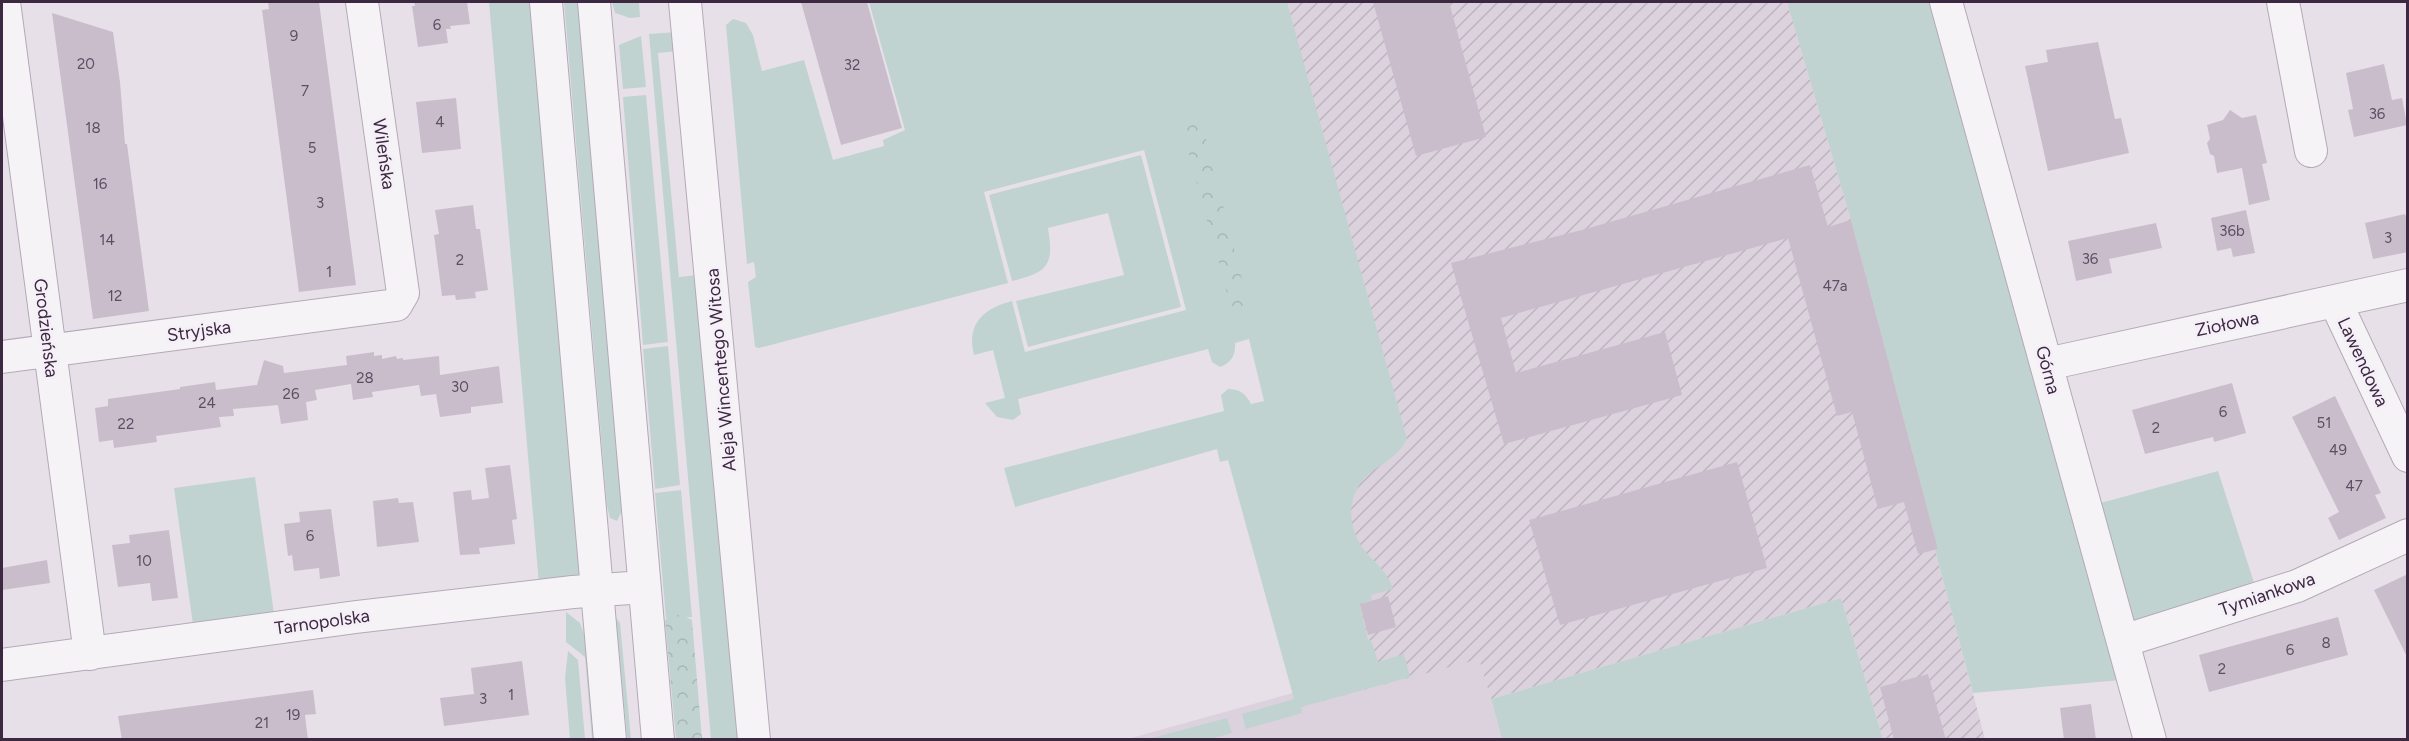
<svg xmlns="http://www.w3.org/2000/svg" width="2409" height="741" font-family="Figtree,sans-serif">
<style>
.built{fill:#dbd2de}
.industrial{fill:url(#industrial-furrows)}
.green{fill:#c1d3d1}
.forest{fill:url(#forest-crowns)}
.building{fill:#c9bdcc}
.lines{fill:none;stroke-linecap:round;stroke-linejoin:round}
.minor-casing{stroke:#b4a9b7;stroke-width:34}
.minor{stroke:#f6f3f7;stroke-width:32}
.labels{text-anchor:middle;stroke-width:6;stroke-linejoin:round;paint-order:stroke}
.number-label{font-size:15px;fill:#5f4d64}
.street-label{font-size:18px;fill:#3c2841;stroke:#f5eff7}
</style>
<defs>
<pattern id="industrial-furrows" width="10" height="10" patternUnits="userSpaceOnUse" patternTransform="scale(1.5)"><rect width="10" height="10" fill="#dbd2de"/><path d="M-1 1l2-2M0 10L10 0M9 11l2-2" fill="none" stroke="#bdb4c0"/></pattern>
<pattern id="forest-crowns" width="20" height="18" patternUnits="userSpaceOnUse" patternTransform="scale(1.5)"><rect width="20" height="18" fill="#c1d3d1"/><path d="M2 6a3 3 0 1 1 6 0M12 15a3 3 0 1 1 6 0" fill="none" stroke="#a7b5b5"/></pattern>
</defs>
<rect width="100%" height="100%" fill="#e7e0e9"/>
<path class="built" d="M1480,659l22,80 -378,1 172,-48z"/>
<path class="industrial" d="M1178,2h609l64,218 31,114 56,215 -3,1 50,189h-102l-42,-141 -350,101 -12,-40 -178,48 -7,-270z"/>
<path class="green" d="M489,2h57l50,587 -56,7z
M564,2h15l43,509 -5,10 -7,-3 -3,-12z
M612,2h27l1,15 -10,1 -15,-5z
M869,2h418l120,437c-8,16 -22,23 -37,34 -20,16 -24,45 -12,67 10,20 28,26 35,49l-22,6 1,5 -12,4 8,36h3l7,22 26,-8 6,23 -109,30 1,6 -56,16 -4,-15 52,-15 -66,-239 -8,2 -3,-13 -202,58 -11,-39 220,-57 -3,-16 7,-6c12,0 18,5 23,15l13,-3 -15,-62 -14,4c1,12 -4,20 -15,24l-8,-5 -4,-13 -190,50 3,15 -8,6 -16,-3 -12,-14 20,-5 -12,-48 -19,5c-8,-31 10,-47 38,-54l13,51 161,-42 -42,-160 -160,42 24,91 -249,65 -4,-1 -7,-65 8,-5 -2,-15 -7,2 -21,-239 7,-6 13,4 7,12 9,36 42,-11 29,100 51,-14 -1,-6 22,-10z
M1787,2h159l140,505 132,-36 41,127 -136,43 10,38 -160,14 -38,-143 3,-1 -87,-329z
M676,32l2,19 -20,2 21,224 19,-2 41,464h-28l-62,-705z
M641,36l5,51 -23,2 -4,-44z
M646,95l22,247 -25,3 -20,-248z
M1141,155l40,152 -153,40 -12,-46 108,-26 -16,-62 -60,15c6,37 1,44 -36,53l-23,-86z
M668,346l12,139 -25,4 -12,-140z
M255,477l21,151 -81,11 -21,-151z
M681,490l11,127 -26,1 -11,-125z
M1841,598l42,141h-381l-11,-40z
M566,612l14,11 7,20 9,96h-4l-7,-82 -19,-15z
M616,618l4,5 11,116h-4z
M568,651l10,9 7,79h-15l-5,-61z
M1227,718l5,15 -22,6h-62z"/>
<path class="forest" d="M1190,116l11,3 48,188 -2,6 -7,4 -7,-2 -49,-179v-16z
M673,614l11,2 8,4 10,119h-26l-11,-118 3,-5z"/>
<path class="building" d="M268,2h51l37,283 -57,7 -37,-282 7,-1z
M414,2h53l3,22 -20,2 1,3h-5l2,14 -30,4 -6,-41h3z
M801,2h66l35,126 -61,17z
M1373,2h76l37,135 -70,19z
M52,13l61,19 7,50 5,62h2l22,167 -56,8z
M2098,42l17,77 6,-1 8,35 -81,18 -23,-105 23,-4 -2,-12z
M2384,64l8,36 10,-2 5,27 -53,12 -6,-27 5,-1 -7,-36z
M456,98l5,51 -39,4 -6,-51z
M2230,110l12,8 14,-3 11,48 -5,1 8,36 -21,5 -7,-37 -25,5 -3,-17 -4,-2 -3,-11 3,-4 -3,-14 16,-5z
M1810,165l18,62 23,-7 87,329 -20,5 -14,-52 -26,7 -26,-97 -15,4 -49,-178 -287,80 15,55 149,-41 17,63 -178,49 -53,-181 131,-33z
M473,205l3,24h4l8,61 -13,2 1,6 -20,2 -1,-5 -13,1 -8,-61 5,-1 -4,-24z
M2246,210l9,43 -22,4 -2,-9 -14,3 -6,-33z
M2405,214l3,11v27l-35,7 -8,-36z
M2156,223l6,25 -53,11 3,14 -36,8 -8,-40z
M374,352v4l8,-1v4l14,-3 1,3 6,-1v2l36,-4 1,19 59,-9 4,37 -32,4v6l-31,4 -4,-23 -15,2 -2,-11 -47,7 1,5 -20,3 -2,-16 -36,6 2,10 -11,2 2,18 -27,4 -3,-19 -45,4 1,7 -15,1 2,10 -65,9 1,6 -43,6 -1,-8 -14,2 -4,-34 13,-2v-7l72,-10v-2l35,-5 1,8 41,-5 7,-25 19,6 1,7 63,-8 -1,-9z
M2232,383l14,50 -32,9 -1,-5 -68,17 -13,-44z
M2335,396l46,97 -6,2 11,23 -47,22 -11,-22 11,-6 -47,-95z
M1737,462l30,106 -207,57 -31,-105z
M510,465l7,54 -5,1 3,24 -36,4 1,6 -20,1 -7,-63 18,-2 1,10 17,-2 -4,-30z
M398,498l1,5 14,-1 6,40 -42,5 -4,-46z
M331,509l9,67 -20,3 -1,-11 -25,3 -2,-16 -4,1 -4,-32 16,-2 -1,-10z
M169,530l9,68 -26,3 -2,-18 -32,4 -6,-42 18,-2 -1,-8z
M47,560l3,23 -48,7v-22z
M2408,574v85l-34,-69z
M1388,596l8,31 -28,8 -8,-31z
M2338,617l10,38 -139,37 -10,-37z
M522,661l7,54 -85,11 -4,-28 34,-4 -3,-26z
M1928,674l18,66h-52l-14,-53z
M313,690l3,24 -11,1 3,25h-186l-4,-24z
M2091,704l5,36h-32l-4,-32z"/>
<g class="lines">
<defs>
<path id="minor" d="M4,2l86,652
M546,2l64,738
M594,2l64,738
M685,2l69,738
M1946,2l204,738
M2283,2l28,149
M2335,301l73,155
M2,357l394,-52 7,-12 -41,-291
M2047,364l361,-79
M2123,641l174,-55 111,-51
M2,665l354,-48 217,-25 71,-5"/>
</defs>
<use href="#minor" class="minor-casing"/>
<use href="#minor" class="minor"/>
</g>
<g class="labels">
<g class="number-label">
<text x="437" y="30">6</text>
<text x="294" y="41">9</text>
<text x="86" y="69">20</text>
<text x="852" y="70">32</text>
<text x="305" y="96">7</text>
<text x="2377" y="119">36</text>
<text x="440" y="127">4</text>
<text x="93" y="133">18</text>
<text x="312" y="153">5</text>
<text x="100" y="189">16</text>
<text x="320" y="208">3</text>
<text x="2232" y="236">36b</text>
<text x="2388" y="243">3</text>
<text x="107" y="245">14</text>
<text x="2090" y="264">36</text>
<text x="460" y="265">2</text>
<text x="329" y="277">1</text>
<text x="1835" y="291">47a</text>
<text x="115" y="301">12</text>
<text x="365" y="383">28</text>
<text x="460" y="392">30</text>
<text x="291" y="399">26</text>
<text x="207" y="408">24</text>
<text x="2223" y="417">6</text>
<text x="2324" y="428">51</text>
<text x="126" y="429">22</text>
<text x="2156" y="433">2</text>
<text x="2338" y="455">49</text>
<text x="2354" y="491">47</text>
<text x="310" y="541">6</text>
<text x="144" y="566">10</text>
<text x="2326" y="648">8</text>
<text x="2290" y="655">6</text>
<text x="2222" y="674">2</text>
<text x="511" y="700">1</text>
<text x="483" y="704">3</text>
<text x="293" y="720">19</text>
<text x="262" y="728">21</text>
</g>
<g class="street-label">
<text transform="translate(384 154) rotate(82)" y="6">Wileńska</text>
<text transform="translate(2227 324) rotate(-12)" y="6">Ziołowa</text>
<text transform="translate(46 328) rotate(83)" y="6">Grodzieńska</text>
<text transform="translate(199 331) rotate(-8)" y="6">Stryjska</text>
<text transform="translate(2363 362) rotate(65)" y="6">Lawendowa</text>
<text transform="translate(721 370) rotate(-95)" y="6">Aleja Wincentego Witosa</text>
<text transform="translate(2048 370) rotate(75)" y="6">Górna</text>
<text transform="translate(2267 594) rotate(-19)" y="6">Tymiankowa</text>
<text transform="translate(322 622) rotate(-8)" y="6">Tarnopolska</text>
</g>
</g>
<rect width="2409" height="741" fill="none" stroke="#3c2841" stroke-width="6"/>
</svg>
